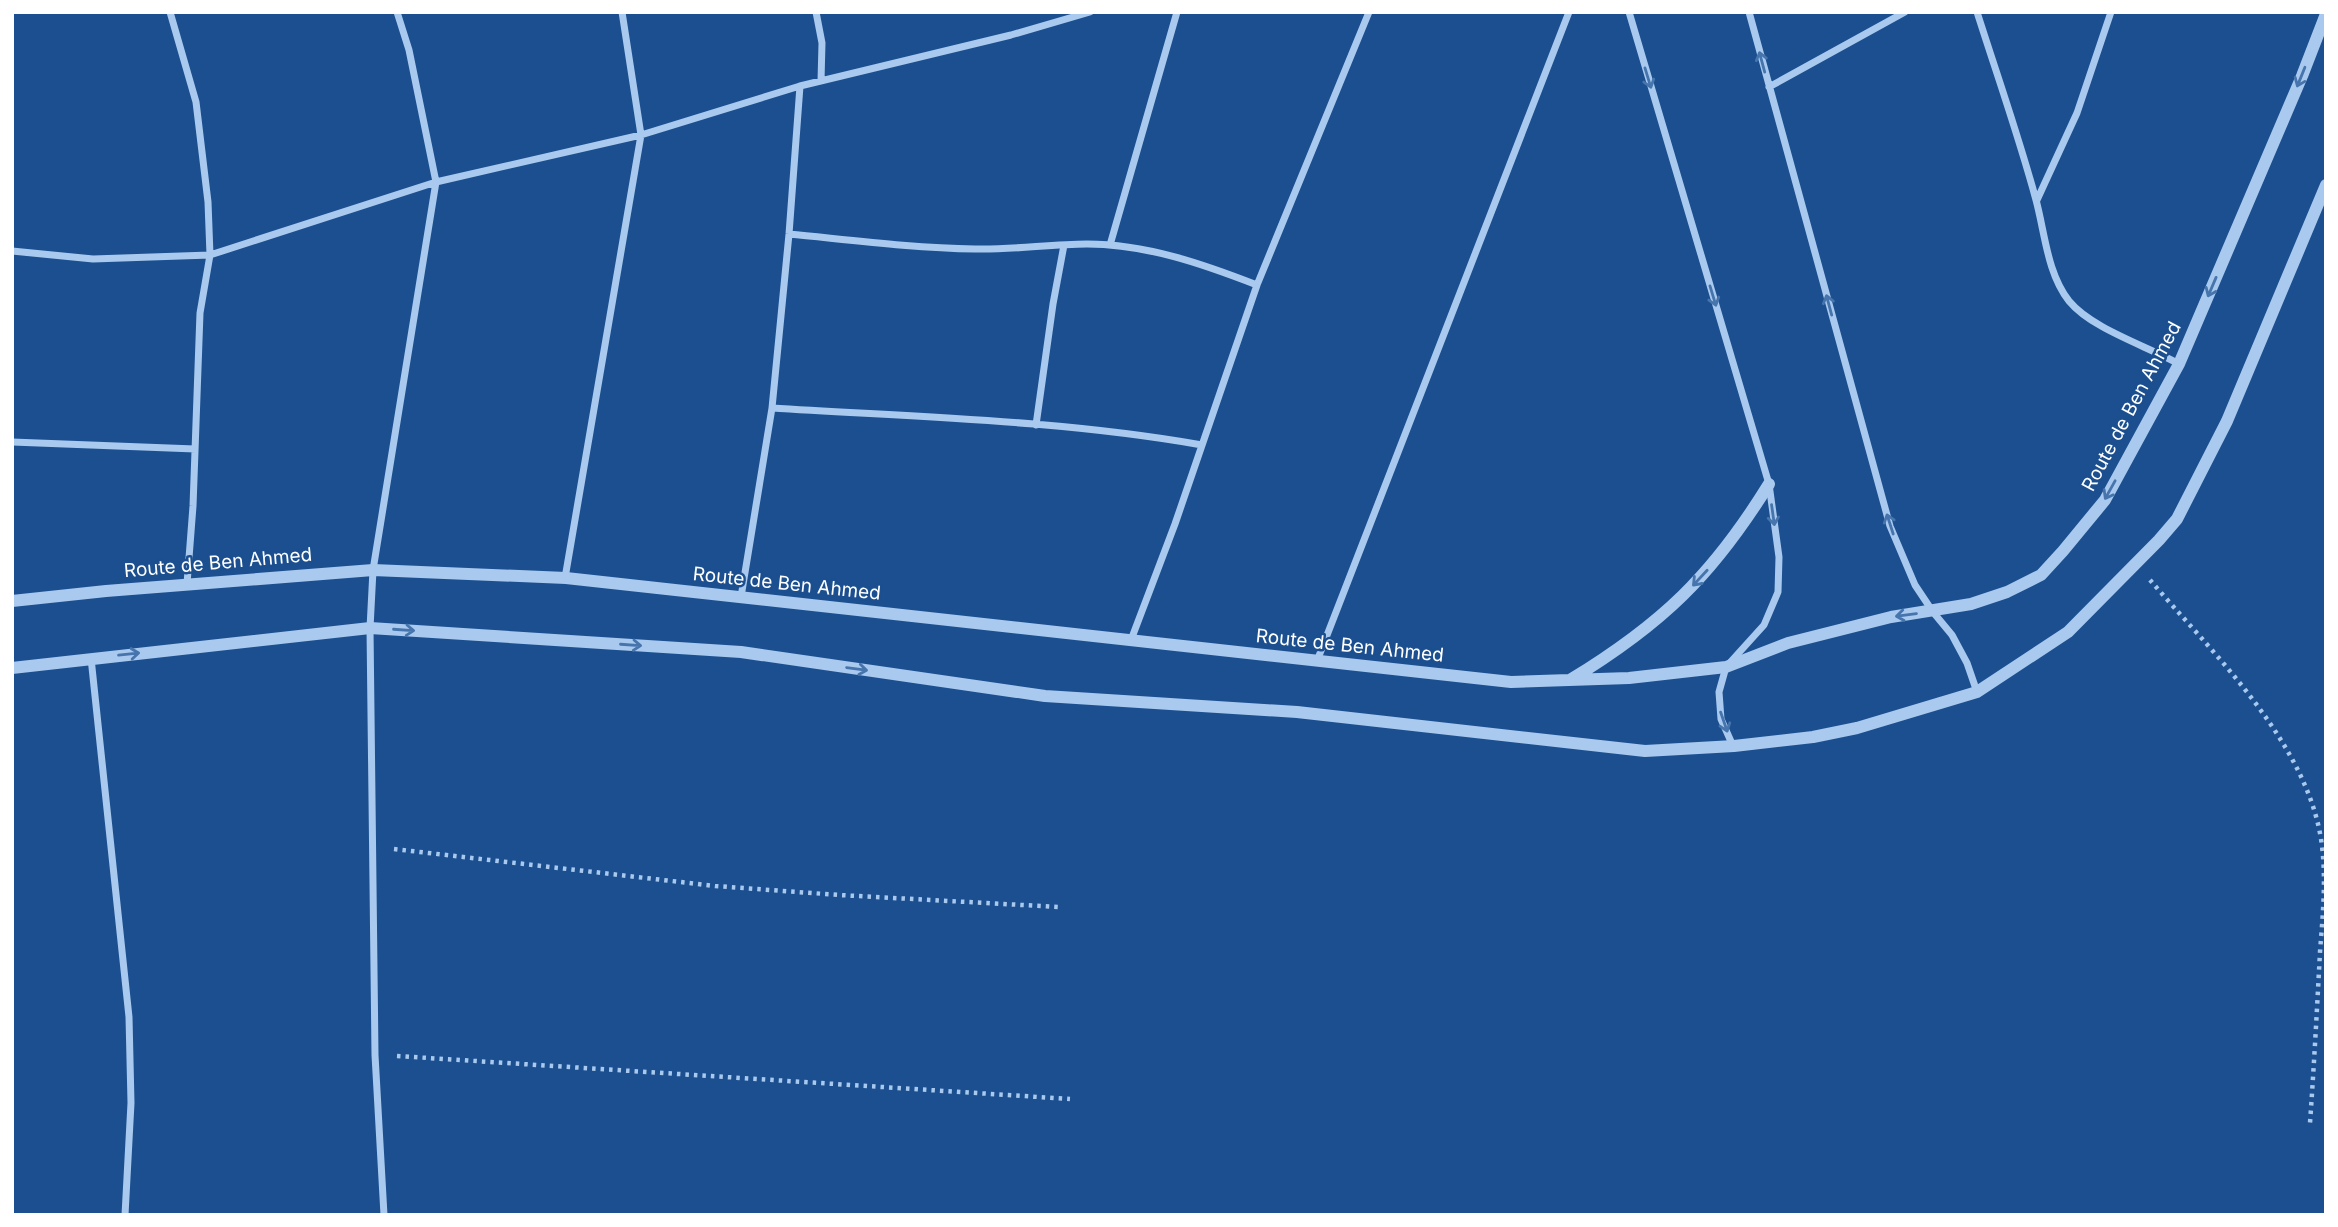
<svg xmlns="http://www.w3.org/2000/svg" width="2338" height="1227" font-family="Inter,sans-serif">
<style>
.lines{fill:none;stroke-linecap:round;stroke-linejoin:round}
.path{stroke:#a9c9ee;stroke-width:4.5;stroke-dasharray:3.5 5;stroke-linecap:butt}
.minor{stroke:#a9c9ee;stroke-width:7}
.tertiary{stroke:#a9c9ee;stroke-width:12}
.oneway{stroke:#4674ac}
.labels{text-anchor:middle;stroke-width:5;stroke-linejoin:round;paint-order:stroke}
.street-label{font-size:19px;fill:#fff;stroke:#1b4f8f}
</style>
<rect width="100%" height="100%" fill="#1b4f8f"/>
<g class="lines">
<path class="path" d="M2150,580c60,70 146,152 168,244 10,41 5,87 2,128 -3,57 -6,114 -10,171
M394,849l321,37 124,9 220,12
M397,1056l673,43"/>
<path class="minor" d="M170,12l26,90 12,100 2,53 -10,58 -7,193 -6,78
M816,12l6,31 -1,38
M1629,12l140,472 10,73 -1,35 -14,33 -38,42 -7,25 2,27 12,27
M1749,12l141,514 25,59 18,27 19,23 15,28 10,29
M1977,12c20,63 42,125 59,188 9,33 11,73 33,101 23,28 78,45 110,63
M1769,87l136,-75
M2037,200l40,-87 34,-101
M789,234c62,6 124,14 186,15 38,1 75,-5 112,-5 59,0 116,20 170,41
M1110,245l67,-233
M12,251l81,8 117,-4 226,-73 205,-47 159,-49 211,-51 79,-23
M772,408c143,9 288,12 430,37
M1036,425l17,-121 11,-59
M12,442l183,7
M565,578l76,-443 -19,-123
M741,597l31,-189 17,-174 11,-148
M1131,640l44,-116 82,-239 112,-273
M91,658l38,359 2,86 -6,112
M1317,661l252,-649
M384,1215l-9,-160 -5,-427 3,-58 63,-388 -27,-132 -12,-38"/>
<path class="tertiary" d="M12,601l94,-10 267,-21 193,8 945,104 118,-4 97,-11 62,-24 103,-26 80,-13 36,-12 34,-17 22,-24 42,-51 74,-136 123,-288 24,-62
M12,668l358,-40 371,24 304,44 252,16 348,39 89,-5 79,-9 44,-9 120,-36 91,-60 91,-92 18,-21 50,-98 99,-236
M1570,680c92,-56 142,-104 199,-196"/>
</g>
<defs><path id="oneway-shaft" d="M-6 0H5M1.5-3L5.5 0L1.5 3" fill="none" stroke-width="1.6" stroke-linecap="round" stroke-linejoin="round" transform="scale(1.75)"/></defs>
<g class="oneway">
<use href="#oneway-shaft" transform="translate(1762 62) rotate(-105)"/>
<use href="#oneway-shaft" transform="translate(2301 77) rotate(112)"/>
<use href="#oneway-shaft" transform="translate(1648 78) rotate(73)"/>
<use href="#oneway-shaft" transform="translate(2212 287) rotate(113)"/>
<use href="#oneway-shaft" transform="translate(1713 296) rotate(73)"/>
<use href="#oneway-shaft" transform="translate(1829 305) rotate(-105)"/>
<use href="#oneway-shaft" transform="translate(2110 490) rotate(119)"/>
<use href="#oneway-shaft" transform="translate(1773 515) rotate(82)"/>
<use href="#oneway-shaft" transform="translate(1890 524) rotate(-108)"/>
<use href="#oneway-shaft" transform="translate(1700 578) rotate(133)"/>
<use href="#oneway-shaft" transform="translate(1906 615) rotate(173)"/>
<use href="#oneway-shaft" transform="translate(404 630) rotate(4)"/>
<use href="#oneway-shaft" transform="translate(631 645) rotate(4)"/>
<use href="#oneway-shaft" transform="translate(129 654) rotate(-6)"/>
<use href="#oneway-shaft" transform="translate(857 669) rotate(8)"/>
<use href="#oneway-shaft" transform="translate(1724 722) rotate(71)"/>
</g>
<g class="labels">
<g class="street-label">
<text transform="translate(2131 406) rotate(-62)" y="7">Route de Ben Ahmed</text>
<text transform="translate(218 562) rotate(-5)" y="7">Route de Ben Ahmed</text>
<text transform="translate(787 583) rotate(6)" y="7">Route de Ben Ahmed</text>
<text transform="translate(1350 645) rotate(6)" y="7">Route de Ben Ahmed</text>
</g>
</g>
<rect width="2338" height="1227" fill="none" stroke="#ffffff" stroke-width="28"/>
</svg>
